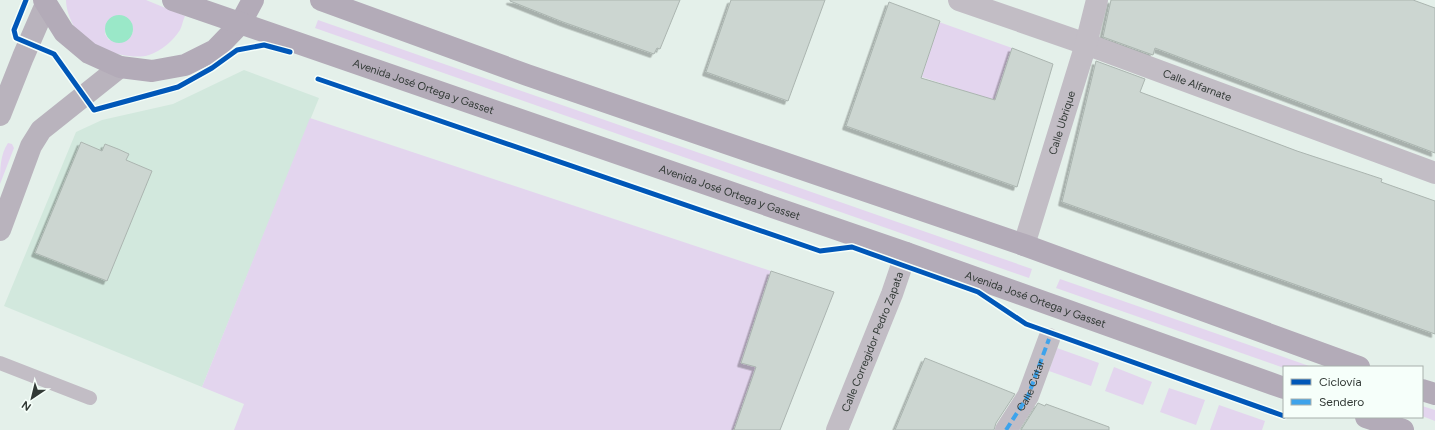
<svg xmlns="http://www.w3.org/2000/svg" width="1435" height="430" font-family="Figtree,sans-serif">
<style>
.built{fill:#d2e8dd}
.green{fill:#e3d5ee;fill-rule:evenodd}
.water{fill:#9ae8c8}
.building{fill:#ccd6d1;stroke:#abb5b0;filter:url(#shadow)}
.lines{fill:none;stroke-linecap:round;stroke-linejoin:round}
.lane{stroke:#c2bdc5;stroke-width:14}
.street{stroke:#c2bdc5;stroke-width:22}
.secondary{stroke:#b9b3bd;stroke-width:22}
.primary{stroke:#b3abb8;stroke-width:22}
.quiet{stroke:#3ea3eb;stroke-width:4;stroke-dasharray:8 4;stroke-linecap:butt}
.cycleway-casing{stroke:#f6fffa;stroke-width:8}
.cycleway{stroke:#0057b8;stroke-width:5}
.labels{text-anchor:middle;stroke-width:3;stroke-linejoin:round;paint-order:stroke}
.street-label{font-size:11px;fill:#323a36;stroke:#f6fffa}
</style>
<defs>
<filter id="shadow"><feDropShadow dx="-3.5" dy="3.5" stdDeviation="0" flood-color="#0004"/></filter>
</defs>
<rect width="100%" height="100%" fill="#e4f0ea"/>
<path class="built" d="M244,70l75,28 -117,289 -198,-81 72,-174 26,-12 71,-16z"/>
<path class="green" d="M66,0h80l39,16c-2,4 -3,10 -5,14 -7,11 -19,21 -31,25 -18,6 -58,-6 -70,-21 -7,-9 -13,-23 -13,-34zM127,18l5,7 1,8 -24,7 -4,-6v-6z
M318,20l714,249 -3,9 -714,-250z
M939,22l73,26 -18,56 -29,-13 -43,-14z
M310,118l524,174 -54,138h-546l10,-26 -42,-17z
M8,143l4,1 2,4 -14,36c0,-15 0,-29 8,-41z
M1060,279l252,88 -28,1 -228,-80z
M1057,348l42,15 -8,23 -42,-15z
M1114,367l38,15 -9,23 -38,-14z
M1169,388l36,12 -9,25 -36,-13z
M1219,405l46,16 -3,9h-52z
M1422,406l13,4v11l-13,-5z"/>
<path class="water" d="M105 29a14 14 0 1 1 28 0a14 14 0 1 1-28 0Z"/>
<path class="building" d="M510,0h170l-20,49 -3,-1 -3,6 -91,-32 -53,-21z
M731,0h94l-37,101 -82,-29z
M1111,0h302l22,8v145l-280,-105 -2,7 -50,-18z
M889,2l51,19 -19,57 74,22 17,-52 41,16 -36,123 -171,-61z
M1096,61l49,18 -5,13 157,59 85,28 -1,3 54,19v133l-373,-132z
M81,142l21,9 3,-7 13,5 11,5 -3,6 26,11 -45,110 -72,-28z
M771,271l63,21 -54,138h-46l22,-63 -15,-4z
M925,358l90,36 -19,29 -2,7h-99z
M1038,403l7,3 1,-2 63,23v3h-88z"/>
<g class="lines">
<path class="lane" d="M0,363l90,35"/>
<g class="street">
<path id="s1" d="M959,0l127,44 349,129"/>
<path id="s2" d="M1024,245l62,-201 11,-44"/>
<path id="s3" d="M837,430l55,-136 14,-41"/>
<path id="s4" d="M1006,430l22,-34 21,-57"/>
</g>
<path class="secondary" d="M0,115l23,-58 23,-53
M0,230l31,-84 10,-16 79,-63"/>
<g class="primary">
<path d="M44,0l20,32 25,21 31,14 32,4 33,-6 30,-15 25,-26 13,-24"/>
<path id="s5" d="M173,0l733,253 378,135"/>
<path d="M321,0l206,75 497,170 335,122"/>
<path d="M1422,390l13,4"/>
<path d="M1366,417l37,13"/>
</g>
<path class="quiet" d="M1006,430l22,-34 21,-57"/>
<defs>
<path id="cycleway" d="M26,0l-12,30 2,8 38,16 40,56 84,-23 34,-19 25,-18 27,-5 26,7
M318,79l502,172 32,-4 50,18 76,27 48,32 258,92"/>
</defs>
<use href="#cycleway" class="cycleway-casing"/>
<use href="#cycleway" class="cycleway"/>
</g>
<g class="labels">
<g class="street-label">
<text dy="4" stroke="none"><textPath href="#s1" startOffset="253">Calle Alfarnate</textPath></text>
<text dy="4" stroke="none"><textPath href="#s5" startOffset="265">Avenida José Ortega y Gasset</textPath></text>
<text dy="4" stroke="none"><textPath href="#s2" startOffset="128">Calle Ubrique</textPath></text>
<text dy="4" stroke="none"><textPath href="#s5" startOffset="589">Avenida José Ortega y Gasset</textPath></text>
<text dy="4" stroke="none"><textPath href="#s5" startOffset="913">Avenida José Ortega y Gasset</textPath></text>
<text dy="4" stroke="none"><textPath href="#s3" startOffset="95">Calle Corregidor Pedro Zapata</textPath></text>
<text dy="4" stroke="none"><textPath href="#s4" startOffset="51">Calle Cútar</textPath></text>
</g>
</g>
<rect x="1283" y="366" width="140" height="52" fill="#f6fffa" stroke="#a8b0ac"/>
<rect x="1291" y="379" width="20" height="6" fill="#0057b8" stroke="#a8b0ac"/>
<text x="1319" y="386" font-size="12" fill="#323a36">Ciclovía</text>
<rect x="1291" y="399" width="20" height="6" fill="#3ea3eb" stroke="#a8b0ac"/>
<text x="1319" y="406" font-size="12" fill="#323a36">Sendero</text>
<g transform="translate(32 398) rotate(215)" stroke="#f6fffa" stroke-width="3" paint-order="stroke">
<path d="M0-3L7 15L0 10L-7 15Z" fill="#323a36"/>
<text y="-6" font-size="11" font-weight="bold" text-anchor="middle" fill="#323a36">N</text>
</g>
</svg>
